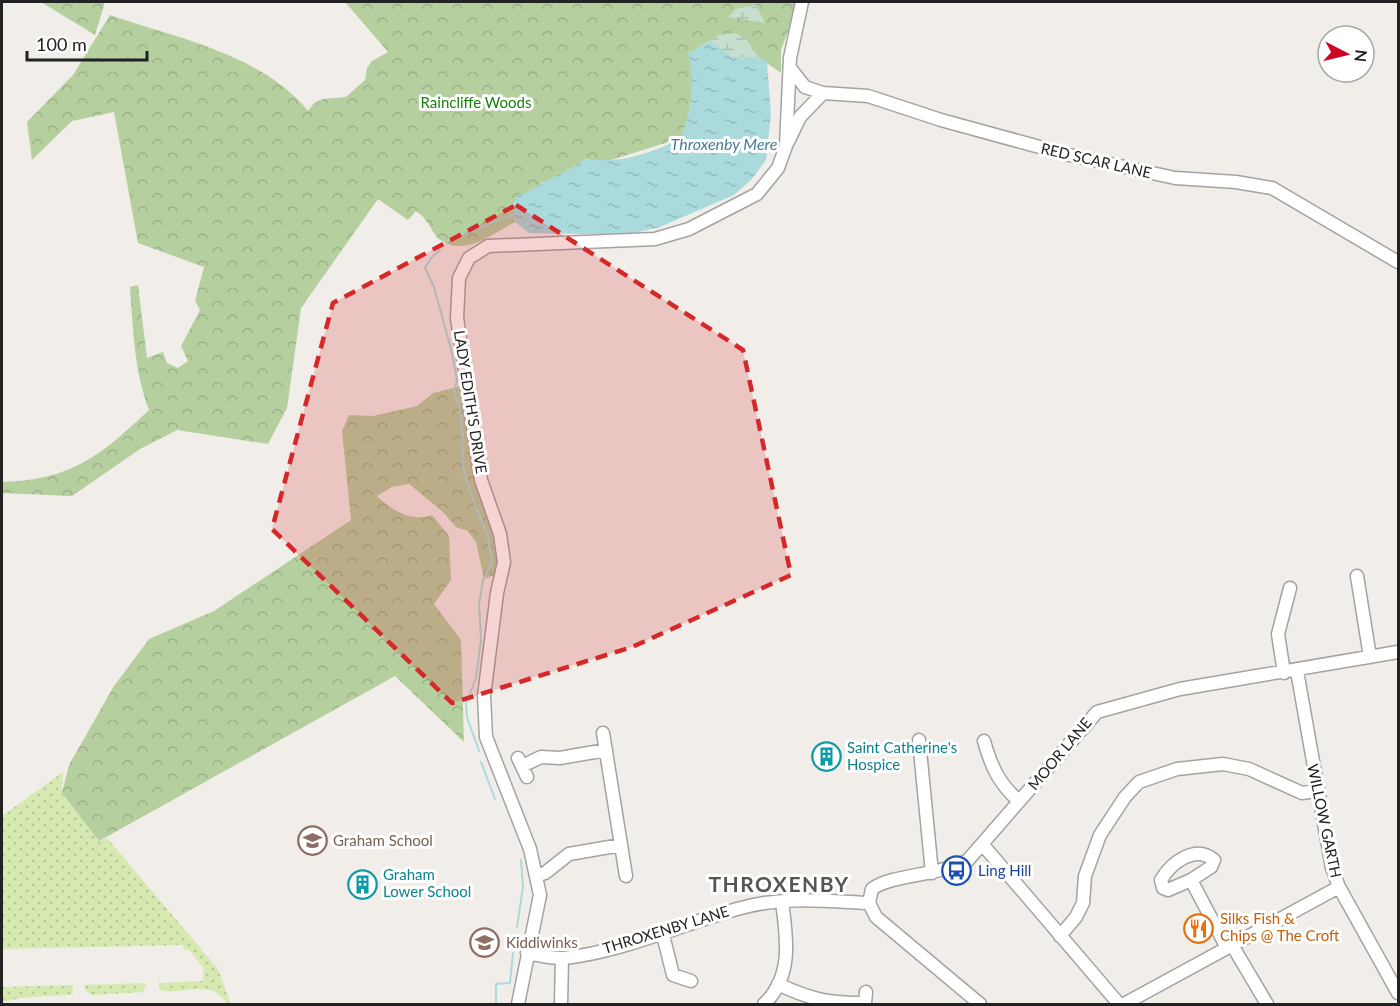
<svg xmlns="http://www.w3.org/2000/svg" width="1400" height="1006" font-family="Lato,sans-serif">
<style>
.grass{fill:url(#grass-dots)}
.forest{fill:url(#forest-crowns)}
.wetland{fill:url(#wetland-marsh)}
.water{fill:url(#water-ripples)}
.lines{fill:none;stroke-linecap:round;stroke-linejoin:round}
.stream{stroke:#abdadd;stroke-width:2}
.minor-casing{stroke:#a3a3a3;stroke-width:15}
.minor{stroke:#fff;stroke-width:12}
.marked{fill:#d62828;fill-opacity:0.2;stroke:#d62828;stroke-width:4.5;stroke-dasharray:12 8;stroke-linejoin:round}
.labels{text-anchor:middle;stroke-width:6;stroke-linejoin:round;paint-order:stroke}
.park-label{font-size:15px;fill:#18800f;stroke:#fff}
.street-label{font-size:15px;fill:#222;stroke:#fff}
.culture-label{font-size:15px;fill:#0d838f;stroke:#fff;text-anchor:start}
.education-label{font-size:15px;fill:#785e54;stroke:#fff;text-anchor:start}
.transit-label{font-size:15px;fill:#164399;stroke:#fff;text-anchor:start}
.food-label{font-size:15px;fill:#c56008;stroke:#fff;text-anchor:start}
.water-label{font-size:16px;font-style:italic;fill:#467c98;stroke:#fff}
.district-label{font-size:21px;font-weight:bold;letter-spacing:1.5px;fill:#555;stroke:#fff}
</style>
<defs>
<pattern id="grass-dots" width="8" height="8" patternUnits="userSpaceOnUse" patternTransform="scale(1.5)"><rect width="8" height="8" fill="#d6e9b1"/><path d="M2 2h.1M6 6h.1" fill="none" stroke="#b7c898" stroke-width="1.8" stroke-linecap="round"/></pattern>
<pattern id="forest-crowns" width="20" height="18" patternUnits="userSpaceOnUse" patternTransform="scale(1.5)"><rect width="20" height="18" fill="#b5cf9f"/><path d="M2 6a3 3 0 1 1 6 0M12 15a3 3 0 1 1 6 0" fill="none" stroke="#9bb189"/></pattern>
<pattern id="wetland-marsh" width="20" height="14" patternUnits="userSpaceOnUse" patternTransform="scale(1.5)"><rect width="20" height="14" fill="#c6dfcf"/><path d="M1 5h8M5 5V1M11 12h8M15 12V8" fill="none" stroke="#aabfb1"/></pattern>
<pattern id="water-ripples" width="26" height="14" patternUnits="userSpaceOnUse" patternTransform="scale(1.5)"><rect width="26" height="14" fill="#abdadd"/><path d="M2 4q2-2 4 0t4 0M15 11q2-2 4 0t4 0" fill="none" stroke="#93bbbd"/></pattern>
</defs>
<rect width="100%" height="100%" fill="#f1ede9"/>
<path class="grass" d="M63,772l-1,21 37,48 8,-3 111,131 13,35h-4c-15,-27 -44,-8 -67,-14l-2,-13 2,6 43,-2v-14l-14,-17h-5l-1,-5 -181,4v-133z
M72,980l1,14c-23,4 -49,0 -71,9v-16l70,-2z
M147,983l-4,9 -51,3 -7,-5v-5z"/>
<path class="forest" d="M41,2h64l-10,33z
M345,2h454l-18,48v23l-23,-16h-26l-23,-16 -20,12c6,31 3,56 -8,85l-76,24 -20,-3 -20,15 -23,9 -29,21 2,18c-24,12 -50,36 -76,17 -8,-7 -8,-17 -23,-28l-8,9 -30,-21 -77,109 -14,100 -19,36 -91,-14 -37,19 -68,47 -70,-3v-11c69,-2 98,-26 147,-72 -15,-40 -16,-81 -19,-123l8,-2 9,73 16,-6 4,11 11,5 10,-7 -7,-15 19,-36 -5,-9 9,-34 -66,-24 -24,-131 -42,9 -40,39 -5,-38 46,-47 37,-60c66,23 152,39 198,96l6,-8 9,-4 23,-2 19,-17 2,-12 5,-7 16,-9z
M461,386l11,50v34l23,63 4,31 -2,10 -13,5 -8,-37 -8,-11 -12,-4 -14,-16 -33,-27 -17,3 -15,9c16,15 34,26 55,19l17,21 2,44 -17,24 27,36 3,102 -69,-66 -296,165 -37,-48 7,-28 45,-79 35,-47 65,-28 137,-91 -9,-89 7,-16 24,1 44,-10 16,-13z"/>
<path class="wetland" d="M756,5l9,18 -37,-6 8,-8z
M735,33l12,7 11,17h-26l-22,-16 9,-6z"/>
<path class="water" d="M710,41l22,16h26l9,5 4,52 -5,46 -15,20 -17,15 -74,32 -34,8 -97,-2 -14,-11 -2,-18 4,-9c12,-1 16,-7 26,-12 15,-9 28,-13 42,-24 34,5 66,-5 96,-21 11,-29 14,-54 7,-85z"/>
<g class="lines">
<path class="stream" d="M449,240l65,-26
M440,250l-9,8 -6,10 9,19 17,62 6,30 -3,14 5,11 3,20 1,43 7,25 17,42 5,24 -1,7 -8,15 -4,24 2,36 -5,38 -10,25 1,14 12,34
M481,762l14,37
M517,927l6,-40 -2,-27
M496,1004v-20l14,-1 3,-30"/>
<defs>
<path id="minor" d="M790,68l15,19 18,6 45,3 73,24 124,34 110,24 61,4 36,6 126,74
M788,142l12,-25 23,-24
M1357,576l13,81
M1297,671l35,197 7,19 59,106
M1284,673l-6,-39 12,-46
M603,733l23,143
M919,740l13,133
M984,741c7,25 15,43 35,60
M518,758l9,19
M522,766l19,-9 19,1 46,-8
M983,845l136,159
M538,875l7,-2 24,-19 52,-9
M1191,880l20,-13 3,-7c-19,-16 -43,3 -53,20l2,8 5,2 23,-10 36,68
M663,935l10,40 18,6
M1060,936l16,-19 7,-14 2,-27 15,-41 25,-38 14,-15 38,-13 46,-5 26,5 53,24 14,-2
M1232,945l35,59
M527,953c12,2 25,6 37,5 62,-7 117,-34 177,-50 42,-12 85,-7 128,-5
M778,984c33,16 52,19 87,19l1,-11
M518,1004l22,-109 -10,-46 -44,-112 -2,-41 13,-103 7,-31 -4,-28 -19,-54 -24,-162 2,-40 10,-20 19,-12 167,-7 34,-10 68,-35 21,-26 8,-22 4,-88 12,-56
M561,1004l1,-46
M764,1004c29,-27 23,-66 18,-102
M980,1004l-104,-87 -7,-14 3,-14c20,-15 68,-13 96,-29l129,-148 83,-23 218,-37
M1124,1004l215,-117"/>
</defs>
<use href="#minor" class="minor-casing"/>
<use href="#minor" class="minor"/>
</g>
<path class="marked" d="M516,205l227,145 48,225 -159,72 -180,56 -180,-174 61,-226z"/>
<defs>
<symbol id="building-ring" viewBox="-11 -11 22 22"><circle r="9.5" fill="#fff" stroke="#0f9aa8" stroke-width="1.5"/><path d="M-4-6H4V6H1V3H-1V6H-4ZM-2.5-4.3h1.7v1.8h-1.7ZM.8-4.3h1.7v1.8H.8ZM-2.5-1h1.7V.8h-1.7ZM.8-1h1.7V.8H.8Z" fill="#0f9aa8"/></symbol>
<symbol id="school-ring" viewBox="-11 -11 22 22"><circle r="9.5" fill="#fff" stroke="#8d6e63" stroke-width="1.5"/><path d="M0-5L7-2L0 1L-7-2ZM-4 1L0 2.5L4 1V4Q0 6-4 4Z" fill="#8d6e63"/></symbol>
<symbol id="bus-ring" viewBox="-11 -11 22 22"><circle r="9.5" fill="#fff" stroke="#1a4fb4" stroke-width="1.5"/><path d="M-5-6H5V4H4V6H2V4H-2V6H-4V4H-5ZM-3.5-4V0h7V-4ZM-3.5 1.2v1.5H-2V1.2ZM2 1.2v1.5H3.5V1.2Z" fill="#1a4fb4"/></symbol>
<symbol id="restaurant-ring" viewBox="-11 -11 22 22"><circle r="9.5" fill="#fff" stroke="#e8710a" stroke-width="1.5"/><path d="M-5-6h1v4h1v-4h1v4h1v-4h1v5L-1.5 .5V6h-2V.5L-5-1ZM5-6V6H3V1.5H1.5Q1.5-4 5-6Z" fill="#e8710a"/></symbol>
</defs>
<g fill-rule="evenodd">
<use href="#building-ring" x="810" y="740" width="33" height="33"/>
<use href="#school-ring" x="296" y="824" width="33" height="33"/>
<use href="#bus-ring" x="940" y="854" width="33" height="33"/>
<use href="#building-ring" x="346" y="868" width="33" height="33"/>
<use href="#restaurant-ring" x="1182" y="912" width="33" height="33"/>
<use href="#school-ring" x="468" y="926" width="33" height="33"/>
</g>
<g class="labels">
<g class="park-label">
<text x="476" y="108">Raincliffe Woods</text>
</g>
<g class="street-label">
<text transform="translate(1096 161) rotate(13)" y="5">RED SCAR LANE</text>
<text transform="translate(470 402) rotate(81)" y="5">LADY EDITH'S DRIVE</text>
<text transform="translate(1060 754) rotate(-50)" y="5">MOOR LANE</text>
<text transform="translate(1324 821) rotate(78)" y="5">WILLOW GARTH</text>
<text transform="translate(666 930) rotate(-17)" y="5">THROXENBY LANE</text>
</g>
<g class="culture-label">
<text x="847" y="753">Saint Catherine's<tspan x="847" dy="17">Hospice</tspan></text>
<text x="383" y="880">Graham<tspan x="383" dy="17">Lower School</tspan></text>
</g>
<g class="education-label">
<text x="333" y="846">Graham School</text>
<text x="506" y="948">Kiddiwinks</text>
</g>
<g class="transit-label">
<text x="978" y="876">Ling Hill</text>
</g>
<g class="food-label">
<text x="1220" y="924">Silks Fish &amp;<tspan x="1220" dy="17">Chips @ The Croft</tspan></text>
</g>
<g class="water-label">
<text x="724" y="150">Throxenby Mere</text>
</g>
<g class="district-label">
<text x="779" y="892">THROXENBY</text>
</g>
</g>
<rect width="1400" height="1006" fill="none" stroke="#222222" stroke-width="6"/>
<g transform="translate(1346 54) rotate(97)"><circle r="28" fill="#ffffff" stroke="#a7a7a7" stroke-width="1.5"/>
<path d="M0-4.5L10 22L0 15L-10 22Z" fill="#cd0626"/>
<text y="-9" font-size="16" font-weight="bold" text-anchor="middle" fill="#222222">N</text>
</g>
<path d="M27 51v9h120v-9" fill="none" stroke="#222222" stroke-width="3"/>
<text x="36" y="51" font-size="18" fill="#222222" stroke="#ffffff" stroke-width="4.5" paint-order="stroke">100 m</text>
</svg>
